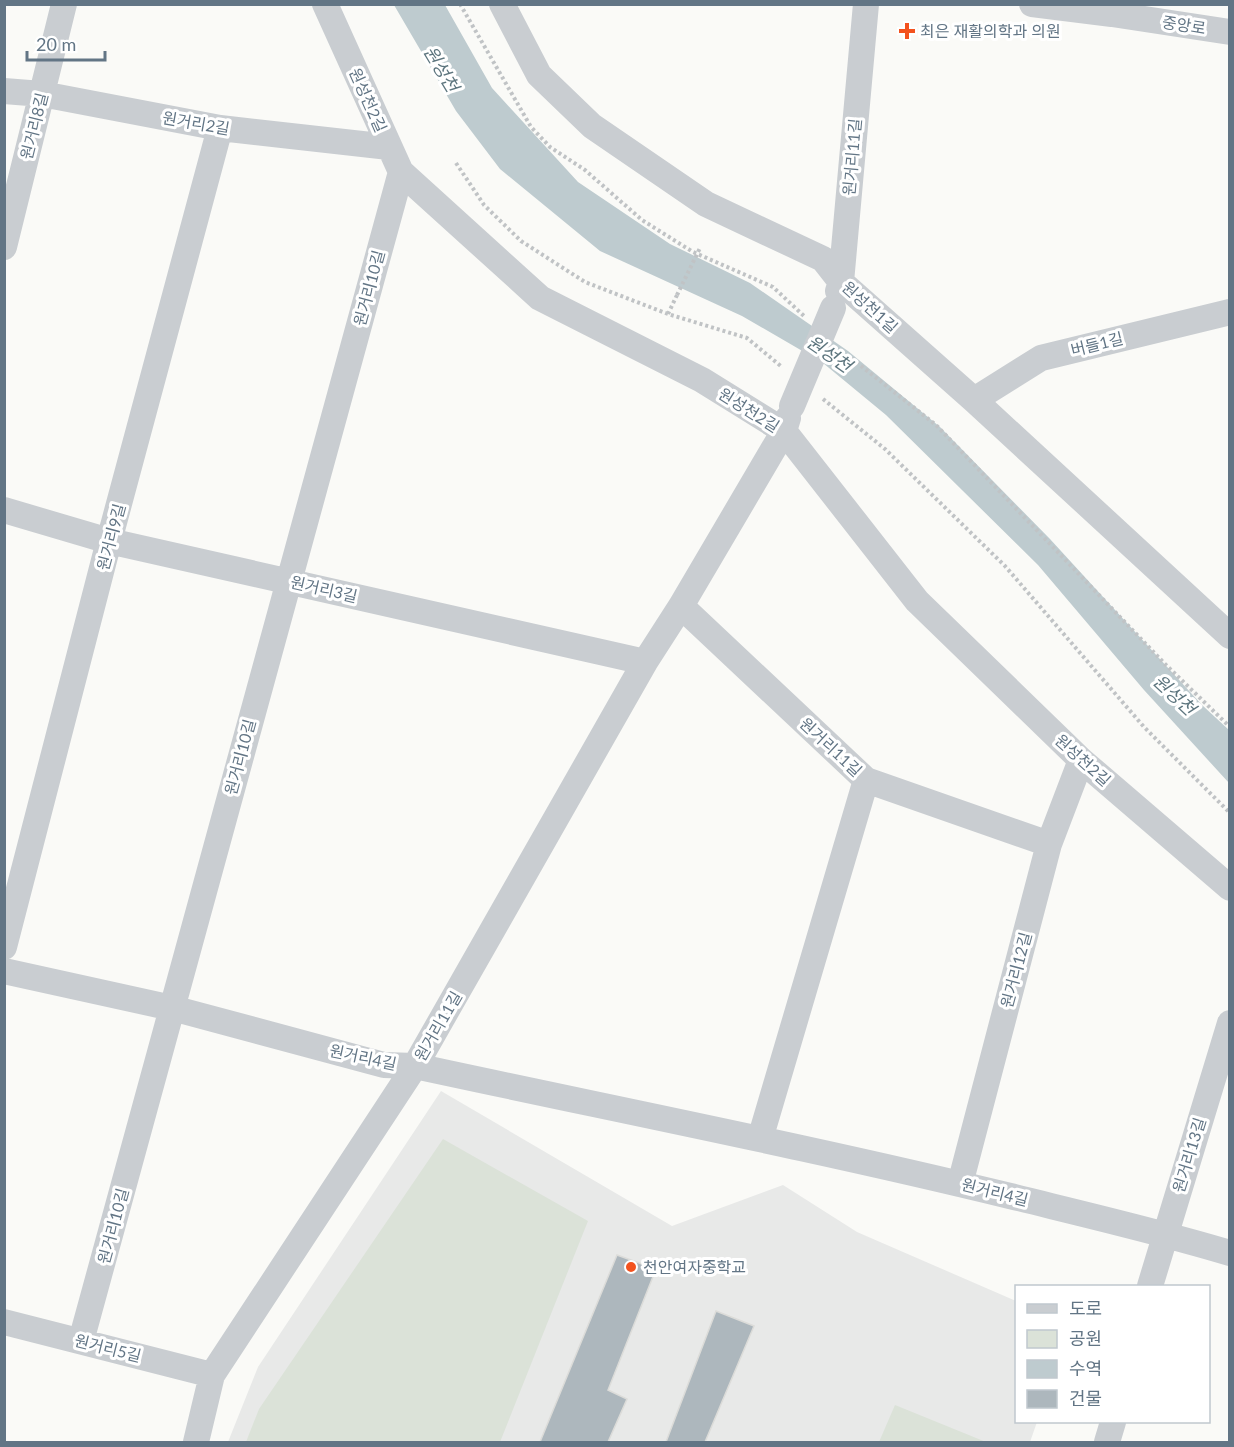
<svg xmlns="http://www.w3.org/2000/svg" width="1234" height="1447" font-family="Lato,'Noto Sans KR',sans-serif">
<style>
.built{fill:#e8e9e8}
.green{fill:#dbe2d8}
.water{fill:#becbcf}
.building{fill:#adb7bd;stroke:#dcdcd9;stroke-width:1.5}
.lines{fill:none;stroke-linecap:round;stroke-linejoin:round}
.path{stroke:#c0c3c5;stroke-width:4;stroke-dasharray:3 3;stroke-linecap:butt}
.minor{stroke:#c9cdd1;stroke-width:26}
.path-bridge{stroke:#c0c3c5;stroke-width:4;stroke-dasharray:3 3;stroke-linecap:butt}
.minor-bridge{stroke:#c9cdd1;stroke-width:26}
.poi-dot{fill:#f3521e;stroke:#fff;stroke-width:2}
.labels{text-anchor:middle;stroke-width:6;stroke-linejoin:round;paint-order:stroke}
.street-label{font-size:16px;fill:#627585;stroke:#fff}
.poi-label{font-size:16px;fill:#627585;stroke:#fff;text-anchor:start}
.water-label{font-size:18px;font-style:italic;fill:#5d757e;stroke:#fff}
</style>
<rect width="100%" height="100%" fill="#fafaf7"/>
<path class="built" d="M441,1091l231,135 111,-41 74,47 159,69v121h21l-7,20h-802l30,-75z"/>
<path class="green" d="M443,1139l145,82 -88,221h-254l13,-33z
M895,1405l91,37h-107z"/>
<path class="water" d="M394,5h51l47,83 86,94 92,62 80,39 98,68 92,76 110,112 152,166 27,25v53l-85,-93 -106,-125 -152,-150 -63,-52 -81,-47 -142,-65 -100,-82 -44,-58z"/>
<path class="building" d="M617,1255l39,14 -48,121 19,9 -19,43h-68z
M716,1311l38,15 -49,116h-39z"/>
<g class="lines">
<path class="path" d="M460,4l71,123 19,20 35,23 57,50 51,32 80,35 31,29
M456,163l28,42 37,36 64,41 83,32 79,24 35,29
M668,314l9,-19
M842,351l94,74 229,239 65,63
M823,399l62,50 120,117 139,161 86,86"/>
<path class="minor" d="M325,4l76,168 139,126 162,82 82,51 133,170 164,159 149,128
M502,4l37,71 53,51 114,78 117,55 18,23 133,118 256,236
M1032,4l80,10 118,18
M4,91l38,3 178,34 169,19
M4,247l60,-243
M838,291l3,-9 25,-278
M974,400l67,-42 189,-46
M4,510l105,31 536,121
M681,606l185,174 183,64
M4,947l105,-406 111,-413
M4,971l168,37 212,57 31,1c199,43 398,82 595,130 73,18 147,35 220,57
M760,1139l106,-359
M960,1184l89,-340 32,-84
M1150,1286l80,-263
M4,1322l208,53
M81,1341l320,-1169
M196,1442l16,-67 203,-309 230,-404 36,-56 103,-175 4,-13
M1107,1442l6,-20"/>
<path class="path-bridge" d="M677,295l23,-47"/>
<path class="minor-bridge" d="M792,406l41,-98"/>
</g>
<g class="poi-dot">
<path d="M904 22h6v6h6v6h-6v6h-6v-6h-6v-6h6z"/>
<circle cx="631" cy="1267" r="6"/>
</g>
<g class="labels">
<g class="street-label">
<text transform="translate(1184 25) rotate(9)" y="6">중앙로</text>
<text transform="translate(368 100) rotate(66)" y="6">원성천2길</text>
<text transform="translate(196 123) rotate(10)" y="6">원거리2길</text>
<text transform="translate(34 126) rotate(-76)" y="6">원거리8길</text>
<text transform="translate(852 157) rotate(-85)" y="6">원거리11길</text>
<text transform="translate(369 288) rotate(-75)" y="6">원거리10길</text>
<text transform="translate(870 307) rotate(42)" y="6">원성천1길</text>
<text transform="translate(1097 344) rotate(-14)" y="6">버들1길</text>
<text transform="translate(749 410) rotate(32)" y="6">원성천2길</text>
<text transform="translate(111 537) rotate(-75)" y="6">원거리9길</text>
<text transform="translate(324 589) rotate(13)" y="6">원거리3길</text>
<text transform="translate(831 747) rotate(43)" y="6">원거리11길</text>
<text transform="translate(240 757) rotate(-75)" y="6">원거리10길</text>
<text transform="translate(1083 760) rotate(42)" y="6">원성천2길</text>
<text transform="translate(1016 970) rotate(-75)" y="6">원거리12길</text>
<text transform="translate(438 1026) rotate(-60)" y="6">원거리11길</text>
<text transform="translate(363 1057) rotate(12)" y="6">원거리4길</text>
<text transform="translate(1189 1155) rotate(-73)" y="6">원거리13길</text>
<text transform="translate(995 1192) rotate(14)" y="6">원거리4길</text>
<text transform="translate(113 1226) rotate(-75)" y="6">원거리10길</text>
<text transform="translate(108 1348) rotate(14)" y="6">원거리5길</text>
</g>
<g class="poi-label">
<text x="920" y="37">최은 재활의학과 의원</text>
<text x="643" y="1273">천안여자중학교</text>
</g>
<g class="water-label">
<text transform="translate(441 69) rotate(59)" y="6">원성천</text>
<text transform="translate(829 354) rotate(35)" y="6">원성천</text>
<text transform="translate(1174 695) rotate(43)" y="6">원성천</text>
</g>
</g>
<rect width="1234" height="1447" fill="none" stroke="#627585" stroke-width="12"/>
<rect x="1015" y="1285" width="195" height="138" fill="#ffffff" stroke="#c0c8ce" stroke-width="1.5"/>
<rect x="1027" y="1304" width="30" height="9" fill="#c9cdd1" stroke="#c0c8ce" stroke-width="1.5"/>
<text x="1069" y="1315" font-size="18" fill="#627585">도로</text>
<rect x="1027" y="1330" width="30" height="18" fill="#dbe2d8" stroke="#c0c8ce" stroke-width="1.5"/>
<text x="1069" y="1345" font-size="18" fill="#627585">공원</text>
<rect x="1027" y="1360" width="30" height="18" fill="#becbcf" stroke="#c0c8ce" stroke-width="1.5"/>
<text x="1069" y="1375" font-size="18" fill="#627585">수역</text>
<rect x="1027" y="1390" width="30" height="18" fill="#adb7bd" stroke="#c0c8ce" stroke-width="1.5"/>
<text x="1069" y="1405" font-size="18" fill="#627585">건물</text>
<path d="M27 51v9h78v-9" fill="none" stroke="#627585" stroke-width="3"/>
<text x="36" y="51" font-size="18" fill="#627585" stroke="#ffffff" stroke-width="4.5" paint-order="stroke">20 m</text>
</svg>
